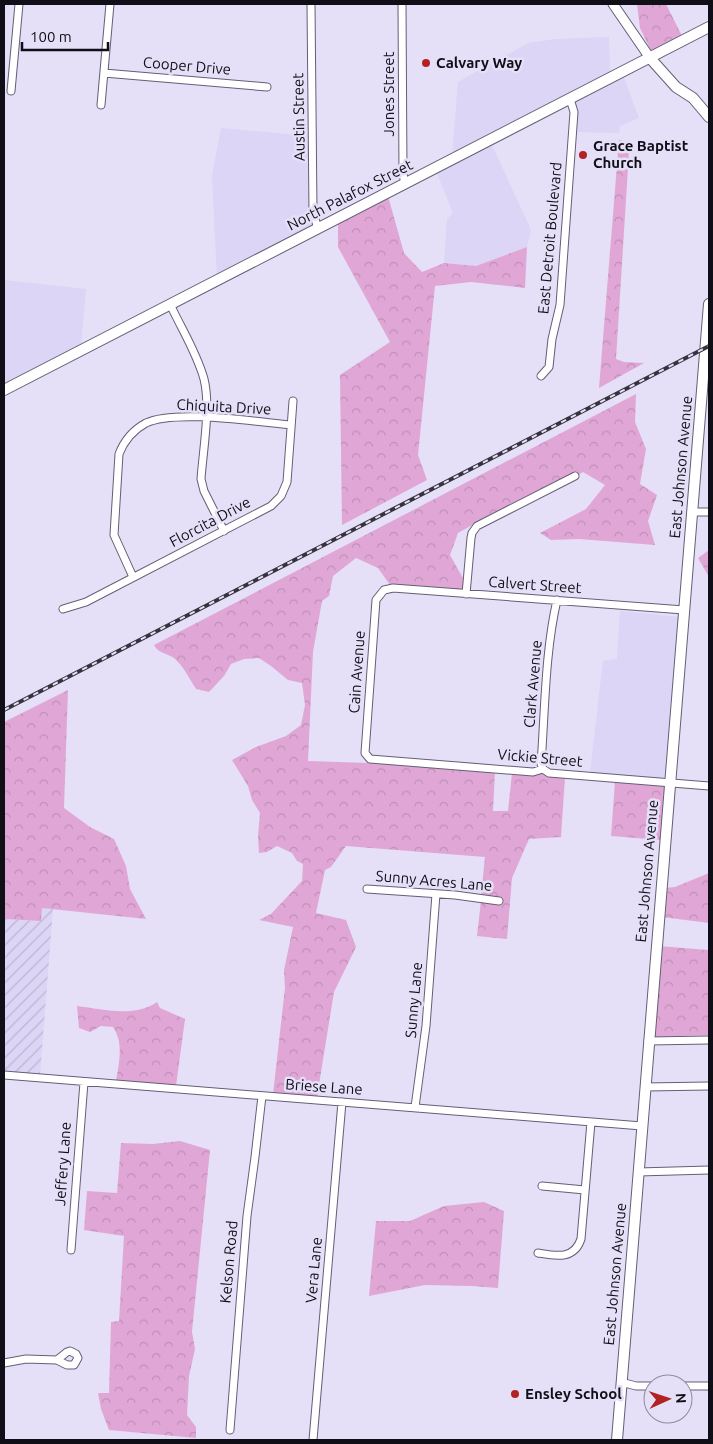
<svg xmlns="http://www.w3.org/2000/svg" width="713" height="1444" font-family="Ubuntu,sans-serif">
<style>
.built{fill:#dcd5f5}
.industrial{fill:url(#industrial-furrows)}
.forest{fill:url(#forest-crowns)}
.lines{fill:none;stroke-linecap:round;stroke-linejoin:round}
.minor-casing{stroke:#645f74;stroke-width:9}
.tertiary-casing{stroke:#645f74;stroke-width:11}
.secondary-casing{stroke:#645f74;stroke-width:12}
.minor{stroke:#fff;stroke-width:7}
.tertiary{stroke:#fff;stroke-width:9}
.secondary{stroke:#fff;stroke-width:10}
.rail-casing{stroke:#36333e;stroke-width:4}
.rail{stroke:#e5dff8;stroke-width:2;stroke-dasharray:5.5;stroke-linecap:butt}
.poi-dot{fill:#b22222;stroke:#e5dff8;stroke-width:2}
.labels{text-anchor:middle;stroke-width:5;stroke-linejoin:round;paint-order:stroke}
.poi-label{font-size:15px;font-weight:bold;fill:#100e16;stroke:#e5dff8;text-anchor:start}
.street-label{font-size:15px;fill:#100e16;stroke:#e5dff8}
</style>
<defs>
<pattern id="industrial-furrows" width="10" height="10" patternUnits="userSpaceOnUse" patternTransform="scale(1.25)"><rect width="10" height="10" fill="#dcd5f5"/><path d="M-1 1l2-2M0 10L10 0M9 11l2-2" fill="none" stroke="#bcb6d1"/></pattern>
<pattern id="forest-crowns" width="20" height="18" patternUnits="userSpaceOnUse" patternTransform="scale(1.25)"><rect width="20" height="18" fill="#e0a7d6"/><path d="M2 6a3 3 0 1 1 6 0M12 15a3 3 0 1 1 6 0" fill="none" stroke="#bf8fb7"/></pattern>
</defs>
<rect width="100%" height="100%" fill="#e5dff8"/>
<path class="built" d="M609,37l1,38 -158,81 6,-74 70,-39 28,-4z
M623,75l16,43 -19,8 -1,7 -43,-1 1,-20 -3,-11z
M221,128l88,8 1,76 3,15 -96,50 -5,-101z
M491,143l40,87 -4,17 -51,19 -32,-3 3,-44 6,-6 -17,-42z
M4,280l82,9 -5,58 -77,40z
M620,611l60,6 -14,162 -76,-6 13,-112 14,-2z"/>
<path class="industrial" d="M42,908l11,1 -13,166 -36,-2v-154l37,2z"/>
<path class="forest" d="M637,4h29l17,34 -31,15 -12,-25z
M619,140l8,2 2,10 -13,207 8,3 20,1 -45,25z
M388,196l16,57 18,19 22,-9 32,3 51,-19 -2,41 -54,-6 -36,4 -17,169 9,25 -85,45 -2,-150 50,-33 -52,-95v-25z
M636,394l-1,28 11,27 -6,35 17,11 -9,26 7,24 -76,-6 -28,1 -11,-7 46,-24 19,-24 -22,-13 -5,3 -2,-3c-40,21 -80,39 -118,61l-8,22 14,25 -1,11 -73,-6 -12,-17 -22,-10 -23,18 -4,20 -7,5 -9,51 -5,109 92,3 95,7 -2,40h15l4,-38 21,2 9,-2 7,3 16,1 -4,60 -32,2 -17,39 -5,61 -30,-3 4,-35 21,3 1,-5 -22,-3 4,-39 -139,-11 -15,21 -6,3 -9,43 30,7 10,27 -22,45 -17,105 -44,-3 12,-106 -1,-18 9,-43 -34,-7 12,-6 31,-33 1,-17 -6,-3 -5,-8 -15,-7 -10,6 -8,1 -1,-17 2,-23 -8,-13 -4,-14 -16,-26 24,-13 30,-11 15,-11 4,-20 -3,-22 -14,-3 -17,-14 -12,-8 -15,1 -13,5 -7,12 -15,16 -13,-3c-7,-11 -12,-22 -22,-31 -7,-5 -15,-4 -20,-13z
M709,550v27l-11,-19z
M68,690l-4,118 26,19 24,12 12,27 4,23 16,30 -104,-11 -1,13 -37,-2v-197z
M615,781l51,4 -5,55 -50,-4z
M709,873v50l-47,-6 2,-29 11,-1z
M709,936v99l-57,2 7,-91 49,4z
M157,1002l3,6 25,11 -9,67 -60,-5c3,-18 8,-38 -3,-54l-12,-1 -11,6 -11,-4 -2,-22c26,3 57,12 80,-4z
M180,1141l30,9 -18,182 3,17 -6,27 -2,39 9,12v11l-87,-8 -8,-21 -3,-16h11l2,-71 8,-1 5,-85 -40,-6 3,-39 30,2 4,-50 32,1z
M484,1202l20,9 -6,77 -26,-2 -47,-1 -56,11 7,-75h34l34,-15z"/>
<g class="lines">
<defs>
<path id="minor" d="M311,4l2,208 5,17
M402,4l1,170 2,10
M104,73l163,14
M11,91l8,-87
M101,105l9,-101
M170,304c11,24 27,49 34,75 7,28 -1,71 -3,100l3,12 20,40
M541,376l8,-9 3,-28 8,-34 14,-193 -4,-13
M692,512h17
M133,577l-19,-42 5,-81c5,-13 14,-24 27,-31 29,-14 111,-1 145,2
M466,594l5,-56 1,-5 5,-7 98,-50
M63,609l23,-7 185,-96 10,-10 6,-14 6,-81
M684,610l-291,-22 -9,2 -8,10 -11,153 5,6 163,13 10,-3 6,4 160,13
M543,769l-2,-5c4,-54 4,-112 16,-164
M367,889l88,6 44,6
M648,1041l61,-1
M4,1075l638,51
M645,1087l64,-1
M415,1107l11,-81 10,-132
M638,1172l71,-2
M542,1186l43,4
M71,1250l13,-168
M538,1253c18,3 36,7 43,-14l10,-117
M70,1351l6,3 2,4 -4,7h-7l-10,-5 10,-8z
M4,1363l22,-4 31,1
M621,1382l15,4h17
M683,1386h26
M230,1430l17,-214 8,-59 7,-61
M313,1440l29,-338"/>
<path id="tertiary" d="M613,4l37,54"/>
<path id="secondary" d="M650,58l26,29 17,11 16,19
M4,390l705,-363
M617,1440l92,-1136"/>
</defs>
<use href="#minor" class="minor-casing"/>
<use href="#tertiary" class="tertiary-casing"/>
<use href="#secondary" class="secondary-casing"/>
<use href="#minor" class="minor"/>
<use href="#tertiary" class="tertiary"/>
<use href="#secondary" class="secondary"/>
<defs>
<path id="rail" d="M4,710l705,-364"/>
</defs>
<use href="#rail" class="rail-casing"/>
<use href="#rail" class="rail"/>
</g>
<g class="poi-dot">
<circle cx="426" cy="63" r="5"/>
<circle cx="583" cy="155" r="5"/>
<circle cx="515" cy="1394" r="5"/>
</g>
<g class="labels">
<g class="poi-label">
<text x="436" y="68">Calvary Way</text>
<text x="593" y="151">Grace Baptist<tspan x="593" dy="17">Church</tspan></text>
<text x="525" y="1399">Ensley School</text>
</g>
<g class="street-label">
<text transform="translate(187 66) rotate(5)" y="5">Cooper Drive</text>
<text transform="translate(389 94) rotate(-90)" y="5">Jones Street</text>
<text transform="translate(299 117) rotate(-91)" y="5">Austin Street</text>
<text transform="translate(350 195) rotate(-27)" y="5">North Palafox Street</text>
<text transform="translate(550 238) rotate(-85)" y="5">East Detroit Boulevard</text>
<text transform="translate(224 407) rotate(3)" y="5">Chiquita Drive</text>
<text transform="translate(681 467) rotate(-85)" y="5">East Johnson Avenue</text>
<text transform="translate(210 522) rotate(-28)" y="5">Florcita Drive</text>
<text transform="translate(535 585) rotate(4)" y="5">Calvert Street</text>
<text transform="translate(357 672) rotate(-86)" y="5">Cain Avenue</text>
<text transform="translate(533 684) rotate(-85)" y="5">Clark Avenue</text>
<text transform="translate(540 758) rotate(5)" y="5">Vickie Street</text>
<text transform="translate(647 871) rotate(-85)" y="5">East Johnson Avenue</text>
<text transform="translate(434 881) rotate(5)" y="5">Sunny Acres Lane</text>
<text transform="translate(414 1000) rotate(-85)" y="5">Sunny Lane</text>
<text transform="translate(324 1087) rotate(4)" y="5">Briese Lane</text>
<text transform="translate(63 1164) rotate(-86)" y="5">Jeffery Lane</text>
<text transform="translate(229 1262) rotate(-85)" y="5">Kelson Road</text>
<text transform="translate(314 1270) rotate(-85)" y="5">Vera Lane</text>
<text transform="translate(615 1274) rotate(-85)" y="5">East Johnson Avenue</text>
</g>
</g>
<rect width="713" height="1444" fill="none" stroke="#100e16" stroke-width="10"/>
<g transform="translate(668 1399) rotate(87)"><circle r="24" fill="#e5dff8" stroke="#908b9e"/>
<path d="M0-4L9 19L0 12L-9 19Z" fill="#b22222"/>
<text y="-8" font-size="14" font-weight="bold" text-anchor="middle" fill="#100e16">N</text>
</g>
<path d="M22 42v8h86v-8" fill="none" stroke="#100e16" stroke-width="2.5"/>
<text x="30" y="42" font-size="15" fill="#100e16" stroke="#e5dff8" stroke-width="4" paint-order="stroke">100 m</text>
</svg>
